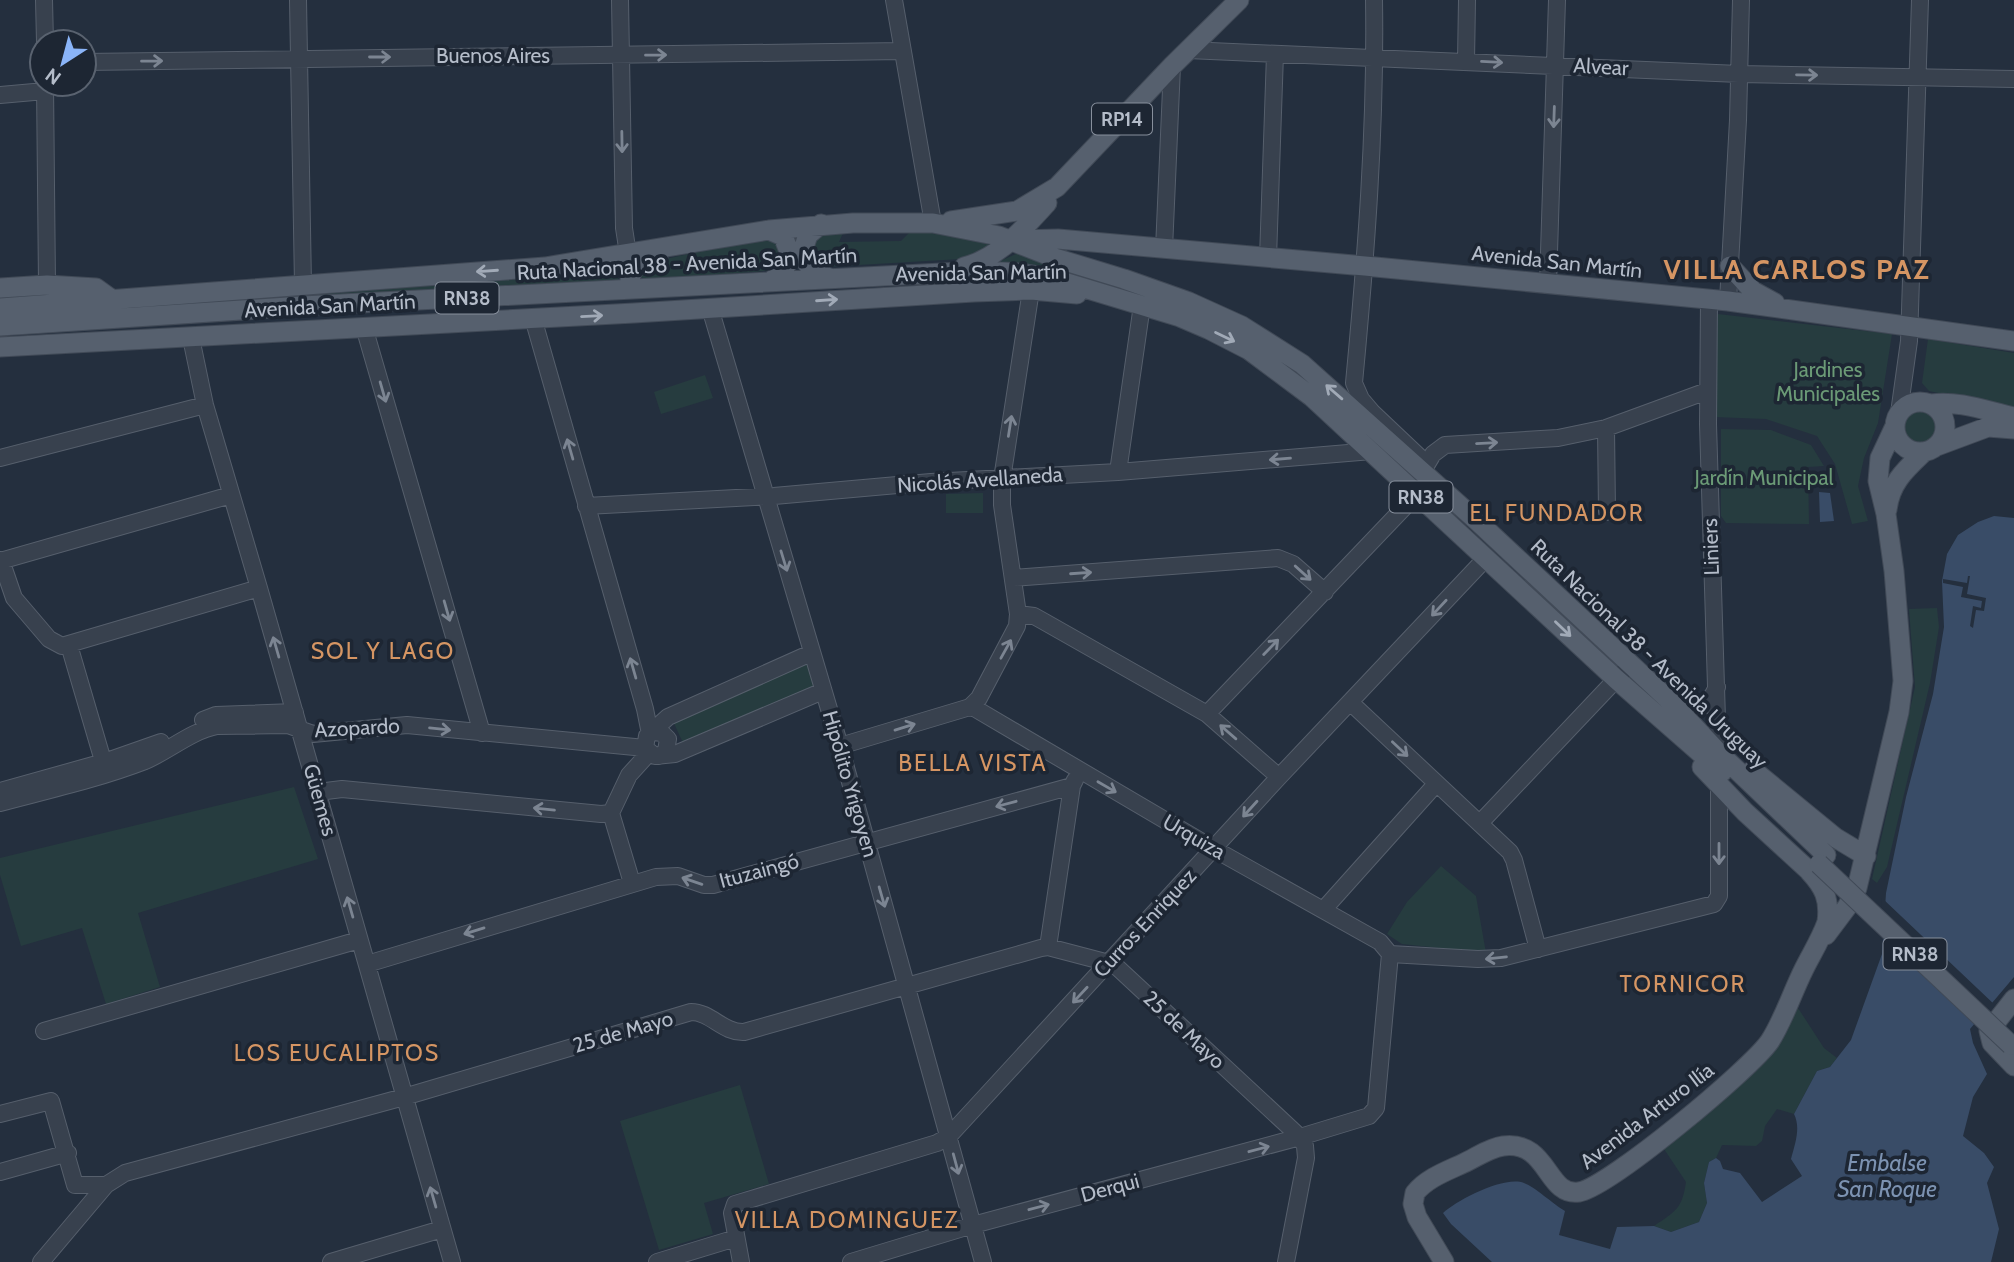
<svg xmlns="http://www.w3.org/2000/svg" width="2014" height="1262" font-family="Cabin,sans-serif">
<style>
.green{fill:#263c3f}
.water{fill:#394c67}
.pier{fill:#242f3e}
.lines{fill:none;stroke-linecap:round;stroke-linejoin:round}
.minor-casing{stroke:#565f6c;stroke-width:18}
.major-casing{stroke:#414a57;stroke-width:21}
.minor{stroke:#38414e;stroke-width:16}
.major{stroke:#56606e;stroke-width:19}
.major-bridge-casing{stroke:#414a57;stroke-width:21;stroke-linecap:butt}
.major-bridge{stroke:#56606e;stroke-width:19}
.oneway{stroke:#7c8592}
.oneway2{stroke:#a1aab7}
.labels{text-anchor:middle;stroke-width:7;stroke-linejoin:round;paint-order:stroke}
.shield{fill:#1d2633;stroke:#878f9c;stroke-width:2}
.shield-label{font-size:19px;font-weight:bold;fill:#b4bcc9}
.street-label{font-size:21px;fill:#b4bcc9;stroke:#1d2633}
.park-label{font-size:21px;fill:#6b9a76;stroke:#1d2633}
.neighbourhood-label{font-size:23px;letter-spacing:2px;fill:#d59563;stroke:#1d2633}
.water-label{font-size:23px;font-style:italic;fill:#7c92b1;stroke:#1d2633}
.district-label{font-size:28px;font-weight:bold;letter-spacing:2px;fill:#d59563;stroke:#1d2633}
</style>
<rect width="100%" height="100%" fill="#242f3e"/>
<path class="green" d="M916,231l38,5 37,9 -30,14 -137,8c-14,-7 -15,-26 1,-32 6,-3 12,-2 18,-2l-4,9 62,-1 8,-8z
M775,238l8,6 -8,26 -129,11 -7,-6 4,-11 86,-19z
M1018,253l122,37 128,57 115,98 -2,3 -71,-64 -44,-33 -127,-57 -84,-23 -59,-8z
M619,265l-1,17 -305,15v-4l259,-20z
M1718,314l174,20 -14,89 -14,35 -6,28 10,35 -16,3 -17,-60 -18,-28 -51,-17 -52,-2z
M1928,339l86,14v57l-85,-19 -7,-8z
M705,375l8,23 -52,16 -7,-22z
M1902 427a18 18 0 1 1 36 0a18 18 0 1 1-36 0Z
M1721,429l50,1 40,15 13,21 -16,1 1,57 -83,-1 -5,-7z
M983,493v20h-37v-19z
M1937,608l2,19 -9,56 -43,184 -10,16 -5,-4 43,-192 -6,-78z
M811,653l12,38 -139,54 -12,-26z
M294,787l24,72 -180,54 22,74 -54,17 -24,-76 -61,18 -21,-71v-17z
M1441,866l35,30 10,57 -84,-9 -15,-10 20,-32z
M1798,1008l26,40 13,10 -7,9 -13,4 -23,43 -17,-5 -12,17 -3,15 -6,5 -34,-1 -6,13 -7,4 -5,21 3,20 -8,19 -28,10 -17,-6c22,-15 28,-17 32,-44l-22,-33 59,-51 57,-57z
M740,1085l29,99 -65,19 9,31 -54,16 -39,-129z"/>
<path class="water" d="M1819,492l11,1 4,28 -14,1z
M1994,516l20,2v459l-44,52 3,14 14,31 -14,23 -10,39 21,17 10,14 -7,16 12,46 -8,33h-499l-41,-38 -8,-11c14,-13 62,-38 81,-30 11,4 29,21 41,28l-6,24 51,14 7,-22 37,-1 17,6 28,-10 8,-19 -3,-20 5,-21 7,-4 4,3 3,8 17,4 22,29 40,-26 -11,-17c4,-15 10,-31 3,-45l23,-43 13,-4 21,-27 31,-86 4,-61 20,-96 27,-103 11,-67 -2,-46 5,-27 11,-19 20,-13z"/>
<path class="pier" d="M1968,576h2l-3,18 19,4 -2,13 -8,-1 -3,18 -3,-2 3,-20 8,2 1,-7 -21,-4 2,-10 -20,-4v-4l24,4z
M1882,898l114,108 -17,19 -99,-93z"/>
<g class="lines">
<defs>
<path id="minor" d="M44,0l1,42
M298,0l5,285
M620,0l4,228 4,26
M894,0l39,223
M1374,0c2,128 -8,256 -20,383l7,16 11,13 55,52 6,-10 12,-9 113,-7 48,-10 101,-37
M1188,50l551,24 275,5
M1466,61l1,-61
M84,62l819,-11
M45,84l2,201
M0,95l45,-4
M1164,249l8,-183
M1268,258l7,-204
M1548,284l9,-284
M1709,300l-1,124 10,328
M1728,301l10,-181 3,-120
M710,308l130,438 143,516
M533,318l112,391 5,25
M364,327l118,406
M191,338l14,67 54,183 193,674
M1899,413l10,-72 11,-341
M1606,428l1,84
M0,458l205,-53
M1118,472l24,-167
M586,506l188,-10 157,-14 187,-10 254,-21
M1,560l13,38 35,41 13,7 197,-58
M0,561l231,-66
M1013,578l265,-20 15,6 32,28
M1018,614l16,2 9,5 164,93 72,63
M69,645l37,126
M811,653l-143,64 -21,19 -2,12 10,8 20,-2 148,-63
M1350,702l160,150 4,8 24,89
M1672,702c23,11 33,10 45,-15
M970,707l9,-9 38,-72 1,-12 -16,-109v-26l29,-189
M1207,714l210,-220
M203,720l13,-5 79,-3
M654,732l8,1 6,6 -2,12 -7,5
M840,746l130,-39 6,2 238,140 166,93 10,12 -14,154 -7,8 -69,21 -327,88 -122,37
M0,791l104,-29 57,-20
M318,792l24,-3 259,25 10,-1
M0,803c49,-13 98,-24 145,-42 24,-10 46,-30 72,-35l71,-1 25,9 94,-9 238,23
M1480,823l143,-151
M632,883l-21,-70 18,-38 20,-22
M1324,909l112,-125
M1048,947l24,-161 3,-6
M1390,954l88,5 23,-1 213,-54 5,-8v-110
M367,964l289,-87 22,-1 26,9h9l359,-99
M44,1031l315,-91
M0,1114l51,-13 24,84h31
M0,1172l68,-19
M41,1262l65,-77 19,-12 279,-76 287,-85c20,0 32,21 53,20l297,-84 7,-1 61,16 9,5 182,169 5,9 1,12 -20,104
M331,1262l111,-33
M657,1262l79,-24
M741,1262l-9,-49 3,-9 202,-61 12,-7 330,-359 207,-219"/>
<path id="major" d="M951,221l66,-10 40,-24 115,-121 67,-66
M821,224l-13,11 -6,18 9,17 18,8
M769,230l14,6 7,18 -6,17 -14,11
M1015,240l43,-1 307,27 363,35 286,40
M1730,266l23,25 22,12
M964,267c35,-9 59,-38 83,-64
M630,280c3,-17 12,-20 28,-23
M0,288l47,-3 49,3 18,13
M0,308l545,-41 224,-37 84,-7h80l66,13 56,22 69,21 65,23 53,24 60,38 174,156 194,181 48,51 108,103
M0,326l303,-20 678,-35 40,2 30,5 129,39 28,12 41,21 63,47 304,282 106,93
M0,347l634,-34 340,-21 57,-2 46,4
M1895 427a25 25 0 1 1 50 0a25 25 0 1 1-50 0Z
M1931,404c27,-4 56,7 83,13
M1937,446l51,-19 26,2
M1887,510c3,-27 18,-40 37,-58
M1702,767l43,45 73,67
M1753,770l83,68 30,18
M1826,935l21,-28 10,-19 42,-176 4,-31 -9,-110 -8,-57 -8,-33 2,-23 15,-32
M2014,999l-25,32 3,12 22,23
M1444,1262l-27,-45 -4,-13 2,-11c12,-15 32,-22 49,-30 13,-6 25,-15 39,-17 46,-6 43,51 76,46 30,-5 172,-123 191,-151 14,-22 22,-48 34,-72 8,-16 17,-30 23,-47 3,-23 -3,-35 -18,-51"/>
</defs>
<use href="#minor" class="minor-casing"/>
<use href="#major" class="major-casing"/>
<use href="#minor" class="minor"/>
<use href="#major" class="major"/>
<defs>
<path id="major-bridge" d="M1819,864l192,181"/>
</defs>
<use href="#major-bridge" class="major-bridge-casing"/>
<use href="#major-bridge" class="major-bridge"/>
</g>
<defs><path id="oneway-shaft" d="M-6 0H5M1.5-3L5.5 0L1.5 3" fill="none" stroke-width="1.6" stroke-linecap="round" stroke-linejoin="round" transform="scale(1.75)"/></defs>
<g class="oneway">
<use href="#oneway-shaft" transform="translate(656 55) rotate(-1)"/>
<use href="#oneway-shaft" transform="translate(380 57)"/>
<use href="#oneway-shaft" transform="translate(152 61) rotate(-1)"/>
<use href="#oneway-shaft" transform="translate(1492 62) rotate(3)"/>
<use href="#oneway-shaft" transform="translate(1807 75) rotate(1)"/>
<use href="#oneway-shaft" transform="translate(1554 117) rotate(92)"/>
<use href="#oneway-shaft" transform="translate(622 142) rotate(89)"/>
<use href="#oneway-shaft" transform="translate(383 392) rotate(74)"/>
<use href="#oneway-shaft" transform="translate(1010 426) rotate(-81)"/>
<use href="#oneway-shaft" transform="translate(1487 443) rotate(-3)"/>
<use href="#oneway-shaft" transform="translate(570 449) rotate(-106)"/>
<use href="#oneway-shaft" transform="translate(1280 459) rotate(175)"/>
<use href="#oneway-shaft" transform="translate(784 561) rotate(73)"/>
<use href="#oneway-shaft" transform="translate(1081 573) rotate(-4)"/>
<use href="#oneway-shaft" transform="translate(1303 573) rotate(42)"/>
<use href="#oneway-shaft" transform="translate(1439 608) rotate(133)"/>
<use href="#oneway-shaft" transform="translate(447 611) rotate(74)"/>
<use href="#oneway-shaft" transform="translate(276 647) rotate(-106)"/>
<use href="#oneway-shaft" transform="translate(1271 647) rotate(-46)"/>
<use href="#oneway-shaft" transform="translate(1006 649) rotate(-61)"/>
<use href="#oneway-shaft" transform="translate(633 668) rotate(-106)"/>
<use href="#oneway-shaft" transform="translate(905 727) rotate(-17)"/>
<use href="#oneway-shaft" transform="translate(440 729) rotate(6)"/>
<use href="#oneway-shaft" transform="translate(1228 732) rotate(-139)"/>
<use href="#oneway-shaft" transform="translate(1400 749) rotate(43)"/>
<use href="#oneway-shaft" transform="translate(1107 787) rotate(30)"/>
<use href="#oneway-shaft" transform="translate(1006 804) rotate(165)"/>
<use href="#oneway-shaft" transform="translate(544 809) rotate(-174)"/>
<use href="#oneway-shaft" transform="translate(1250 809) rotate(132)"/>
<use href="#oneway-shaft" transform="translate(1719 854) rotate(90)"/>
<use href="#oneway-shaft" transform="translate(692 881) rotate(-161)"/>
<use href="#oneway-shaft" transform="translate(882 897) rotate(74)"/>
<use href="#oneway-shaft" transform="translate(350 907) rotate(-106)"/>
<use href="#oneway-shaft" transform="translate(474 931) rotate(163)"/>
<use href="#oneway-shaft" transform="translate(1496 958) rotate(174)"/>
<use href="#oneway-shaft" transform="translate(1080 995) rotate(133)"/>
<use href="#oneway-shaft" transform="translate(1259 1149) rotate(-15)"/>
<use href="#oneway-shaft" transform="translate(956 1164) rotate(75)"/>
<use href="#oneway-shaft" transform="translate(433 1197) rotate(-106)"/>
<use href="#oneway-shaft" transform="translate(1039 1207) rotate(-15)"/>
</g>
<g class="oneway2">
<use href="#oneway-shaft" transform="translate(487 271) rotate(176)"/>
<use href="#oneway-shaft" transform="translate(827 300) rotate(-4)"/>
<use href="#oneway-shaft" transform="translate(592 316) rotate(-3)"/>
<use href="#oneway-shaft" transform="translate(1225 337) rotate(26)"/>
<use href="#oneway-shaft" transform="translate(1334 392) rotate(-139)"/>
<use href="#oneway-shaft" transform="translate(1563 629) rotate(44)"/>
</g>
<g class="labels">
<g class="shield">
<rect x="1092" y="103.5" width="60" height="31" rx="5"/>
<rect x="435.5" y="282.5" width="63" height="31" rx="5"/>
<rect x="1389.5" y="481.5" width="63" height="31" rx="5"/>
<rect x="1883.5" y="938.5" width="63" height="31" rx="5"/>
</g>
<g class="shield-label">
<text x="1122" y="126">RP14</text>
<text x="467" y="305">RN38</text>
<text x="1421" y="504">RN38</text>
<text x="1915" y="961">RN38</text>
</g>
<g class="street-label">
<text x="493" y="63">Buenos Aires</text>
<text transform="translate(1601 67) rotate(3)" y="7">Alvear</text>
<text transform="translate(1557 262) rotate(6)" y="7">Avenida San Martín</text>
<text transform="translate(687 264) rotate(-3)" y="7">Ruta Nacional 38 - Avenida San Martín</text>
<text transform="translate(981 273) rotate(-1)" y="7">Avenida San Martín</text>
<text transform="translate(330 306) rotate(-3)" y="7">Avenida San Martín</text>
<text transform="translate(980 480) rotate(-4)" y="7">Nicolás Avellaneda</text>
<text transform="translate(1711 547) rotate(-92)" y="7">Liniers</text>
<text transform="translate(1649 654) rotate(44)" y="7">Ruta Nacional 38 - Avenida Uruguay</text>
<text transform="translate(357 728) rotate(-3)" y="7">Azopardo</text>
<text transform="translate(850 784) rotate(74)" y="7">Hipólito Yrigoyen</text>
<text transform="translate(320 800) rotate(74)" y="7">Güemes</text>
<text transform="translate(1194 837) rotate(30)" y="7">Urquiza</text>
<text transform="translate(759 871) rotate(-15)" y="7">Ituzaingó</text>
<text transform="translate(1145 923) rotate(-47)" y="7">Curros Enriquez</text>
<text transform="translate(1184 1030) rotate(43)" y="7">25 de Mayo</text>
<text transform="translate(623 1032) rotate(-16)" y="7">25 de Mayo</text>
<text transform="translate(1647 1116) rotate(-37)" y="7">Avenida Arturo Ilía</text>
<text transform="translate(1110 1188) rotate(-15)" y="7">Derqui</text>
</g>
<g class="park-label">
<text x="1828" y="377">Jardines<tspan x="1828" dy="24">Municipales</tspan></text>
<text x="1764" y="485">Jardín Municipal</text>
</g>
<g class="neighbourhood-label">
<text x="1557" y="521">EL FUNDADOR</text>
<text x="383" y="659">SOL Y LAGO</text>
<text x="973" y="771">BELLA VISTA</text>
<text x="1683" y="992">TORNICOR</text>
<text x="337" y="1061">LOS EUCALIPTOS</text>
<text x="847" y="1228">VILLA DOMINGUEZ</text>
</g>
<g class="water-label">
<text x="1887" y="1171">Embalse<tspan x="1887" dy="26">San Roque</tspan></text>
</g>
<g class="district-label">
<text x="1797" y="279">VILLA CARLOS PAZ</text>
</g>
</g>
<g transform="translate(63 63) rotate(216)"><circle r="33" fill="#1d2633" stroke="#59626f" stroke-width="2"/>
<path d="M0-5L12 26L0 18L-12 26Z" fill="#8ab4f8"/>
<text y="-10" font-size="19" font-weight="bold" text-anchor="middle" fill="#b4bcc9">N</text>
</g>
</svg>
